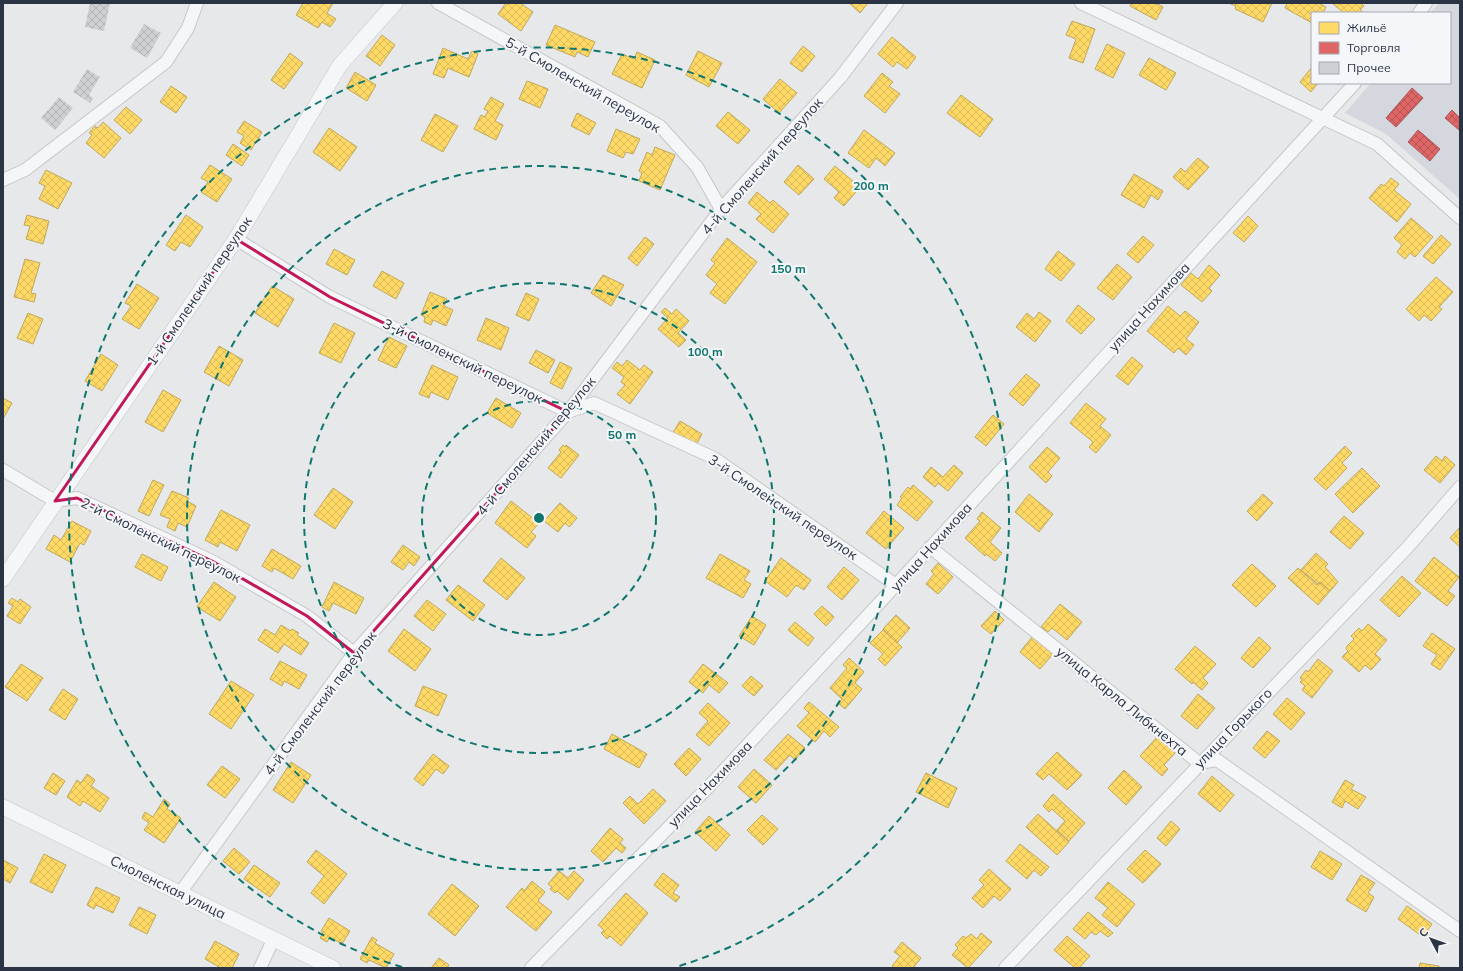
<svg xmlns="http://www.w3.org/2000/svg" width="1463" height="971" font-family="Mulish,sans-serif">
<style>
.built{fill:#d4d7dd}
.homes{fill:url(#homes-cross-hatch);stroke:#bfa85c}
.shops{fill:url(#shops-cross-hatch);stroke:#aa575c}
.building{fill:url(#building-cross-hatch)}
.lines{fill:none;stroke-linecap:round;stroke-linejoin:round}
.minor-casing{stroke:#c4c6c8;stroke-width:14}
.tertiary-casing{stroke:#c4c6c8;stroke-width:16}
.minor{stroke:#f5f6f7;stroke-width:12}
.tertiary{stroke:#f5f6f7;stroke-width:15}
.marked{fill:none;stroke:#c2185b;stroke-width:3;stroke-linejoin:round}
.ring{fill:none;stroke:#0f766e;stroke-width:2;stroke-dasharray:7 5}
.labels{text-anchor:middle;stroke-width:4;stroke-linejoin:round;paint-order:stroke}
.street-label{font-size:14px;fill:#2b3445;stroke:#f4f6f9}
.centre{fill:#0f766e;stroke:#f4f6f9;stroke-width:2}
.ring-label{font-size:12px;text-anchor:middle;font-weight:bold;fill:#0f766e;stroke:#f4f6f9;stroke-width:4;stroke-linejoin:round;paint-order:stroke}
</style>
<defs>
<pattern id="homes-cross-hatch" width="8" height="8" patternUnits="userSpaceOnUse"><rect width="8" height="8" fill="#ffd966"/><path d="M0 0l8 8M0 8l8-8" fill="none" stroke="#dbbb5a"/></pattern>
<pattern id="shops-cross-hatch" width="8" height="8" patternUnits="userSpaceOnUse"><rect width="8" height="8" fill="#e06666"/><path d="M0 0l8 8M0 8l8-8" fill="none" stroke="#b65556"/></pattern>
<pattern id="building-cross-hatch" width="8" height="8" patternUnits="userSpaceOnUse"><rect width="8" height="8" fill="#ced0d3"/><path d="M0 0l8 8M0 8l8-8" fill="none" stroke="#b1b3b6"/></pattern>
</defs>
<rect width="100%" height="100%" fill="#e6e8ea"/>
<path class="built" d="M1439,3h21v196l-74,-65 -41,-21 26,-30h79v-70h-20z"/>
<path class="homes" d="M303,3h30l-6,10 9,6 -6,8 -8,-5 -4,6 -22,-13z
M506,3h14l13,9 -12,19 -23,-17z
M849,3h19l-8,10z
M1132,3h24l7,4 -7,13 -26,-14z
M1228,3h44l-9,19 -28,-13 1,-3z
M1287,3h31l8,4 -3,6h-11v10l-27,-15z
M1332,3h28l4,3 -4,4 4,3h-20z
M1072,21l23,8 -12,34 -14,-5 7,-19 -10,-4z
M555,25l40,17 -7,15 -11,-5 -2,5 -29,-12z
M382,35l13,10 -15,21 -14,-10z
M892,37l24,20 -9,12 -10,-7 -4,5 -15,-13z
M1107,44l18,9 -12,25 -18,-9z
M803,46l12,10 -13,16 -12,-9z
M443,48l25,11 4,-8 6,3 -9,23 -21,-9 -4,10 -11,-4z
M698,51l24,12 -13,24 -23,-12z
M637,52l18,8 -13,28 -30,-14 10,-20 12,5z
M290,53l13,10 -19,26 -13,-9z
M1149,58l27,15 -10,17 -27,-15z
M1312,67v16h6l-7,9 -11,-10z
M355,72l21,13 -9,16 -21,-13z
M882,73l11,9 -4,4 11,8 -15,19 -21,-17z
M780,79l17,14 -18,20 -16,-14z
M527,81l21,8 -8,19 -21,-9z
M171,86l16,11 -11,16 -16,-11z
M961,95l32,24 -13,18 -33,-24z
M491,97l13,7 -9,17 8,4 -7,15 -22,-11 7,-14 4,2 3,-6 -4,-2z
M126,107l16,13 -12,14 -16,-14z
M728,112l22,18 -12,14 -22,-18z
M577,113l19,10 -7,12 -18,-9z
M435,114l23,12 -15,26 -22,-12z
M244,121l18,11 -11,18 -11,-7 4,-7 -7,-4z
M103,122l18,16 -17,20 -18,-15 6,-8 -3,-2 6,-7 3,2z
M329,128l28,19 -17,24 -27,-19z
M616,129l24,10 -7,15 -7,-2 -3,6 -16,-7z
M864,130l31,23 -10,13 -9,-8 -7,10 -21,-15z
M233,144l16,11 -7,11 -16,-11z
M655,147l20,8 -15,35 -21,-9 3,-8 -3,-2 8,-19 5,3z
M1198,158l11,9 -21,23 -15,-13 8,-9 4,4z
M210,165l22,14 -15,23 -16,-10 7,-10 -7,-4z
M798,165l16,14 -15,16 -15,-13z
M835,166l25,21 -16,19 -10,-8 5,-6 -15,-13z
M46,170l26,13 -14,26 -19,-10 6,-13 -6,-3z
M1134,174l29,17 -5,9 -7,-5 -7,13 -23,-13z
M1391,178l8,6 -5,6 17,14 -14,18 -28,-24 12,-14 3,2z
M757,192l13,11 3,-3 16,14 -16,19 -17,-14 5,-5 -13,-11z
M27,215l22,6 -6,23 -17,-5 4,-13 -6,-1z
M186,215l17,12 -13,20 -9,-5 -6,9 -9,-6z
M1248,216l10,10 -14,16 -11,-9z
M1411,218l22,19 -18,20 -5,-4 -5,6 -8,-7 5,-7 -8,-7z
M1441,235l10,9 -18,20 -10,-8z
M1143,236l11,9 -16,18 -11,-9z
M645,237l9,7 -17,22 -9,-8z
M727,238l30,24 -32,42 -15,-11 7,-9 -11,-9 9,-12 -4,-3z
M334,249l21,11 -8,15 -21,-11z
M1058,251l17,13 -14,17 -16,-12z
M25,259l15,4 -9,30 5,1 -2,8 -20,-5z
M1117,264l15,13 -19,23 -16,-12z
M1209,265l11,10 -11,13 3,3 -10,11 -21,-17 10,-12 7,6z
M382,271l22,12 -8,16 -23,-13z
M603,275l21,10 -13,21 -20,-13z
M1436,277l17,15 -14,15 3,2 -11,12 -7,-6 -5,6 -13,-12z
M137,284l22,14 -20,31 -17,-10 9,-13 -6,-3z
M272,286l22,13 -16,28 -23,-14z
M430,292l17,7 -3,7 9,4 -7,16 -13,-6 -2,5 -7,-3 1,-5 -4,-2z
M526,293l13,6 -10,22 -13,-6z
M1078,305l17,14 -14,15 -15,-13z
M1168,306l12,10 5,-5 14,11 -13,17 8,6 -8,10 -8,-7 -4,5 -27,-22z
M665,308l7,6 4,-5 13,12 -11,12 8,7 -7,7 -21,-18 10,-11 -7,-6z
M1039,312l12,9 -16,21 -19,-15 11,-14 7,6z
M28,313l15,6 -10,25 -16,-6z
M486,318l23,10 -8,22 -24,-10z
M334,323l21,10 -14,30 -22,-10z
M389,337l18,9 -11,22 -18,-8z
M219,346l24,14 -14,26 -25,-14z
M536,350l19,10 -7,13 -19,-10z
M101,354l17,11 -16,26 -17,-10z
M1132,357l11,9 -15,19 -12,-9z
M627,360l13,10 4,-5 9,7 -23,32 -13,-10 8,-9 -4,-3 3,-5 -12,-9 5,-6 5,4z
M560,362l12,6 -10,21 -12,-6z
M432,365l26,12 -10,23 -17,-8 -2,6 -10,-4z
M1026,374l14,11 -17,21 -14,-12z
M163,390l18,10 -18,32 -18,-10z
M3,398l9,5 -9,16z
M496,398l25,15 -9,15 -25,-15z
M1086,403l20,16 -6,7 11,9 -15,18 -7,-6 4,-5 -23,-19z
M993,415l11,9 -18,22 -11,-9z
M680,421l22,13 -7,13 -23,-13z
M563,445l2,2 1,-2 13,10 -18,23 -13,-10 13,-16 -2,-2z
M1345,446l7,7 -10,10 5,5 -21,22 -12,-11z
M1047,447l13,11 -12,14 4,4 -6,7 -17,-16z
M1436,456l6,5 3,-5 10,9 -15,18 -16,-13z
M954,465l9,8 -15,18 -10,-8 -3,4 -12,-10 8,-10 12,10z
M1362,468l18,18 -27,27 -18,-19z
M153,480l11,5 -15,31 -11,-5z
M913,485l20,17 -16,19 -20,-16 5,-7 -2,-1 8,-10 2,2z
M333,488l20,14 -18,27 -21,-14z
M172,491l17,7 -2,3 9,5 -9,21 -9,-4 -3,8 -8,-4 3,-8 -10,-4z
M1029,494l24,20 -14,18 -24,-20z
M1263,494l10,9 -16,18 -10,-10z
M511,501l28,22 -8,9 5,4 -9,12 -32,-25z
M560,503l17,15 -8,9 -4,-4 -7,9 -14,-11z
M221,510l29,15 -13,26 -17,-9 -2,5 -13,-7z
M884,511l20,17 -18,21 -20,-16z
M982,512l19,16 -11,14 12,11 -7,8 -9,-7 -1,2 -20,-18 15,-17 -3,-2z
M1344,516l20,17 -14,16 -20,-17z
M72,521l19,10 -7,14 -4,-2 -10,19 -24,-13 8,-14 7,5z
M1460,527v20l-10,-9z
M403,545l17,12 -6,9 -5,-4 -6,8 -12,-8z
M272,549l29,17 -8,13 -19,-11 -2,4 -10,-6z
M1316,553l12,11 -3,3 13,15 -8,9 -10,-9 -2,2 -17,-14z
M142,554l26,13 -7,14 -26,-14z
M720,554l30,17 -6,9 7,4 -8,14 -37,-20z
M1434,557l25,20 -11,14 7,5 -8,10 -32,-25z
M501,558l24,20 -18,22 -24,-19z
M781,558l30,22 -7,10 -8,-5 -9,12 -22,-16z
M938,563l15,14 -15,17 -12,-10 8,-10 -3,-3z
M1252,564l24,22 -20,21 -24,-22z
M844,567l15,13 -17,20 -15,-13z
M1298,568l19,17 3,-3 10,9 -12,14 -30,-27z
M1402,576l19,17 -22,24 -19,-17z
M214,582l22,15 -16,24 -23,-14z
M334,582l30,16 -8,16 -23,-11 -4,8 -7,-4z
M458,585l27,20 -12,16 -27,-21z
M12,598l6,4 2,-3 11,8 -11,17 -13,-8 6,-10 -5,-3z
M427,600l19,14 -13,17 -19,-15z
M1060,604l22,18 -15,18 -15,-12 -4,4 -7,-5z
M822,606l12,11 -8,9 -12,-12z
M995,611l9,9 -13,14 -10,-8z
M896,615l14,13 -13,15 -14,-14z
M752,616l14,9 -12,20 -15,-9z
M795,622l19,16 -6,8 -20,-16z
M1368,624l19,16 -12,14 6,5 -10,11 -6,-5 -6,7 -17,-15 6,-6 -2,-2 1,-3 7,-7 -3,-3 8,-8 3,3z
M281,625l10,6 1,-2 7,4 -2,2 12,8 -8,12 -17,-11 -6,9 -20,-13 7,-11 10,6z
M404,629l27,20 -16,22 -27,-20z
M883,630l19,17 -17,19 -7,-7 5,-5 -13,-11z
M1432,633l23,16 -15,21 -9,-6 6,-9 -14,-9z
M1032,637l21,17 -13,15 -20,-17z
M1259,637l12,11 -18,20 -12,-10z
M1195,646l21,18 -13,14 5,5 -6,7 -9,-8 -1,2 -17,-15z
M849,658l15,14 -9,11 7,6 -17,20 -7,-6 4,-4 -12,-11 17,-20 -4,-3z
M1318,659l15,12 -21,27 -10,-8 3,-4 -5,-4 2,-2 -2,-2 6,-8 2,2z
M280,661l27,14 -8,14 -15,-8 -2,5 -12,-7z
M21,664l22,14 -16,23 -22,-14z
M703,664l25,19 -9,10 -10,-8 -6,8 -14,-11z
M751,676l12,10 -9,10 -12,-10z
M231,681l23,14 -23,34 -22,-15z
M423,686l24,9 -9,21 -23,-10z
M63,689l15,10 -13,21 -16,-10z
M1198,694l17,14 -18,21 -16,-13z
M1287,698l18,15 -14,17 -18,-16z
M809,702l30,25 -9,10 -6,-6 -9,11 -18,-16 12,-13 -5,-5z
M708,703l22,20 -21,23 -13,-11 12,-14 -9,-8z
M1267,731l13,10 -15,17 -12,-10z
M612,734l35,20 -8,14 -35,-19z
M788,734l17,14 -10,12 -5,-5 -14,15 -12,-10z
M1157,737l18,16 -11,12 4,4 -6,7 -22,-20z
M689,748l12,11 -15,17 -12,-12z
M1057,752l25,23 -15,15 -18,-16 -6,6 -7,-6z
M433,754l16,12 -6,8 -7,-5 -13,17 -9,-7z
M291,762l20,13 -18,28 -20,-13z
M222,766l18,13 -15,19 -18,-13z
M754,769l18,16 -16,18 -18,-16z
M1124,770l18,17 -16,18 -18,-17z
M53,773l12,8 -9,14 -12,-7z
M926,773l31,15 -9,20 -32,-16z
M87,774l8,6 -4,6 18,12 -9,14 -17,-11 -3,5 -13,-9 10,-17 4,3z
M1212,776l22,19 -14,17 -22,-18z
M1345,780l9,5 -3,4 15,8 -8,12 -13,-8 -3,7 -10,-6z
M653,789l13,12 -22,23 -21,-21 7,-7 8,8z
M1053,794l32,29 -16,18 -12,-11 8,-9 -13,-12 -3,3 -6,-6z
M164,799l6,5 -3,5 14,9 -17,25 -20,-13 5,-7 -7,-5 3,-6 8,5z
M1038,814l31,28 -12,13 -31,-28z
M762,815l16,14 -15,16 -16,-15z
M709,816l21,19 -14,16 -21,-19z
M1171,821l9,8 -14,17 -9,-8z
M610,828l13,11 -3,4 6,5 -4,5 -6,-5 -13,14 -12,-11z
M1020,844l29,23 -8,9 -7,-6 -7,9 -21,-18z
M234,848l16,14 -11,12 -16,-13z
M316,850l31,24 -23,30 -13,-11 13,-17 -17,-14z
M1145,850l16,14 -18,19 -16,-14z
M1320,851l22,13 -10,16 -21,-13z
M44,854l22,11 -14,28 -22,-11z
M3,860l15,8 -8,15 -7,-4z
M254,865l26,18 -10,14 -26,-18z
M989,869l22,20 -11,12 -6,-5 -11,12 -11,-10 12,-13 -5,-5z
M559,871l9,7 6,-7 10,9 -16,20 -11,-9 -2,2 -5,-4 2,-2 -4,-3z
M663,873l16,12 -6,8 7,4 -4,5 -22,-17z
M1361,875l14,8 -7,10 6,4 -8,15 -20,-12z
M532,881l13,11 -7,9 14,11 -16,19 -30,-24 16,-19 2,3z
M1108,882l27,22 -18,23 -15,-12 6,-7 -13,-10z
M452,884l27,22 -24,30 -27,-22z
M96,887l24,11 -7,15 -17,-8 -2,4 -7,-4z
M626,893l22,20 -27,33 -11,-10 -3,3 -6,-6 3,-3 -6,-5z
M1407,906l25,18 -9,13 -25,-18z
M139,907l17,8 -9,19 -18,-9z
M1088,912l25,21 -5,4 -8,-6 -4,4 -5,-3 -6,7 -12,-10z
M329,918l21,13 -8,13 -12,-7 -3,5 -7,-4 3,-5 -2,-2z
M981,933l11,9 -24,26 -16,-13 6,-7 -3,-3 8,-9 3,2 5,-4 6,5z
M1067,936l23,20 -11,12h-4l-21,-18z
M372,937l5,3 -2,3 19,11 -8,14 -17,-8 -2,3 -7,-4z
M215,941l24,13 -7,14h-11l-16,-9z
M902,942l19,16 -8,10h-19l-2,-2 8,-10 -6,-4z
M439,958l10,7 -2,3h-16z
M1420,963l19,3v2h-20z"/>
<path class="shops" d="M1412,88l11,10 -27,29 -10,-9z
M1452,110l8,8 -1,12 -14,-12z
M1418,130l22,19 -10,12 -22,-19z"/>
<path class="building" d="M90,3h20l-6,28 -19,-4z
M144,24l17,9 -14,25 -17,-10z
M87,69l13,8 -11,18 4,3 -3,5 -17,-11z
M59,97l14,11 -18,22 -14,-12z"/>
<g class="lines">
<defs>
<path id="minor" d="M438,3l222,123 37,41 24,42
M1081,3l296,141 83,74
M1419,13l7,-10
M3,180l22,-10 141,-108 22,-34 9,-25
M236,239l94,58 238,115 26,-9 120,55 182,127
M3,470l52,31 22,-3 135,63 95,55 47,37
M930,547l269,216 18,-3 243,171
M180,893l174,-240 214,-241 153,-203 119,-131 57,-75
M260,968l13,-28
M531,968l183,-187 182,-196 459,-502
M1005,968l402,-420 53,-61"/>
<path id="tertiary" d="M3,579l233,-340 104,-174 55,-62
M3,807l330,161"/>
</defs>
<use href="#minor" class="minor-casing"/>
<use href="#tertiary" class="tertiary-casing"/>
<use href="#minor" class="minor"/>
<use href="#tertiary" class="tertiary"/>
</g>
<path class="marked" d="M236,239l94,58 238,115 -214,241 -47,-37 -95,-55 -135,-63 -22,3z"/>
<g class="ring">
<circle cx="539" cy="518" r="117"/>
<circle cx="539" cy="518" r="235"/>
<circle cx="539" cy="518" r="352"/>
<path d="M402 967A470 470 0 1 1 676 967"/>
</g>
<g class="labels">
<g class="street-label">
<text transform="translate(583 85) rotate(30)" y="5">5-й Смоленский переулок</text>
<text transform="translate(762 166) rotate(-49)" y="5">4-й Смоленский переулок</text>
<text transform="translate(199 291) rotate(-56)" y="5">1-й Смоленский переулок</text>
<text transform="translate(1149 307) rotate(-48)" y="5">улица Нахимова</text>
<text transform="translate(463 361) rotate(26)" y="5">3-й Смоленский переулок</text>
<text transform="translate(536 446) rotate(-50)" y="5">4-й Смоленский переулок</text>
<text transform="translate(783 507) rotate(34)" y="5">3-й Смоленский переулок</text>
<text transform="translate(161 540) rotate(26)" y="5">2-й Смоленский переулок</text>
<text transform="translate(931 547) rotate(-48)" y="5">улица Нахимова</text>
<text transform="translate(1122 701) rotate(39)" y="5">улица Карла Либкнехта</text>
<text transform="translate(320 703) rotate(-53)" y="5">4-й Смоленский переулок</text>
<text transform="translate(1233 728) rotate(-46)" y="5">улица Горького</text>
<text transform="translate(710 784) rotate(-46)" y="5">улица Нахимова</text>
<text transform="translate(168 887) rotate(26)" y="5">Смоленская улица</text>
</g>
</g>
<circle cx="539" cy="518" r="6" class="centre"/>
<g class="ring-label">
<text x="871" y="190">200 m</text>
<text x="788" y="273">150 m</text>
<text x="705" y="356">100 m</text>
<text x="622" y="439">50 m</text>
</g>
<rect width="1463" height="971" fill="none" stroke="#2b3445" stroke-width="8"/>
<rect x="1311" y="12" width="140" height="72" fill="#f4f6f9" stroke="#a4a8b1"/>
<rect x="1319" y="22" width="20" height="12" fill="#ffd966" stroke="#a4a8b1"/>
<text x="1347" y="32" font-size="12" fill="#2b3445">Жильё</text>
<rect x="1319" y="42" width="20" height="12" fill="#e06666" stroke="#a4a8b1"/>
<text x="1347" y="52" font-size="12" fill="#2b3445">Торговля</text>
<rect x="1319" y="62" width="20" height="12" fill="#ced0d3" stroke="#a4a8b1"/>
<text x="1347" y="72" font-size="12" fill="#2b3445">Прочее</text>
<g transform="translate(1431 939) rotate(311)" stroke="#f4f6f9" stroke-width="3" paint-order="stroke">
<path d="M0-3L7 15L0 10L-7 15Z" fill="#2b3445"/>
<text y="-6" font-size="11" font-weight="bold" text-anchor="middle" fill="#2b3445">С</text>
</g>
</svg>
